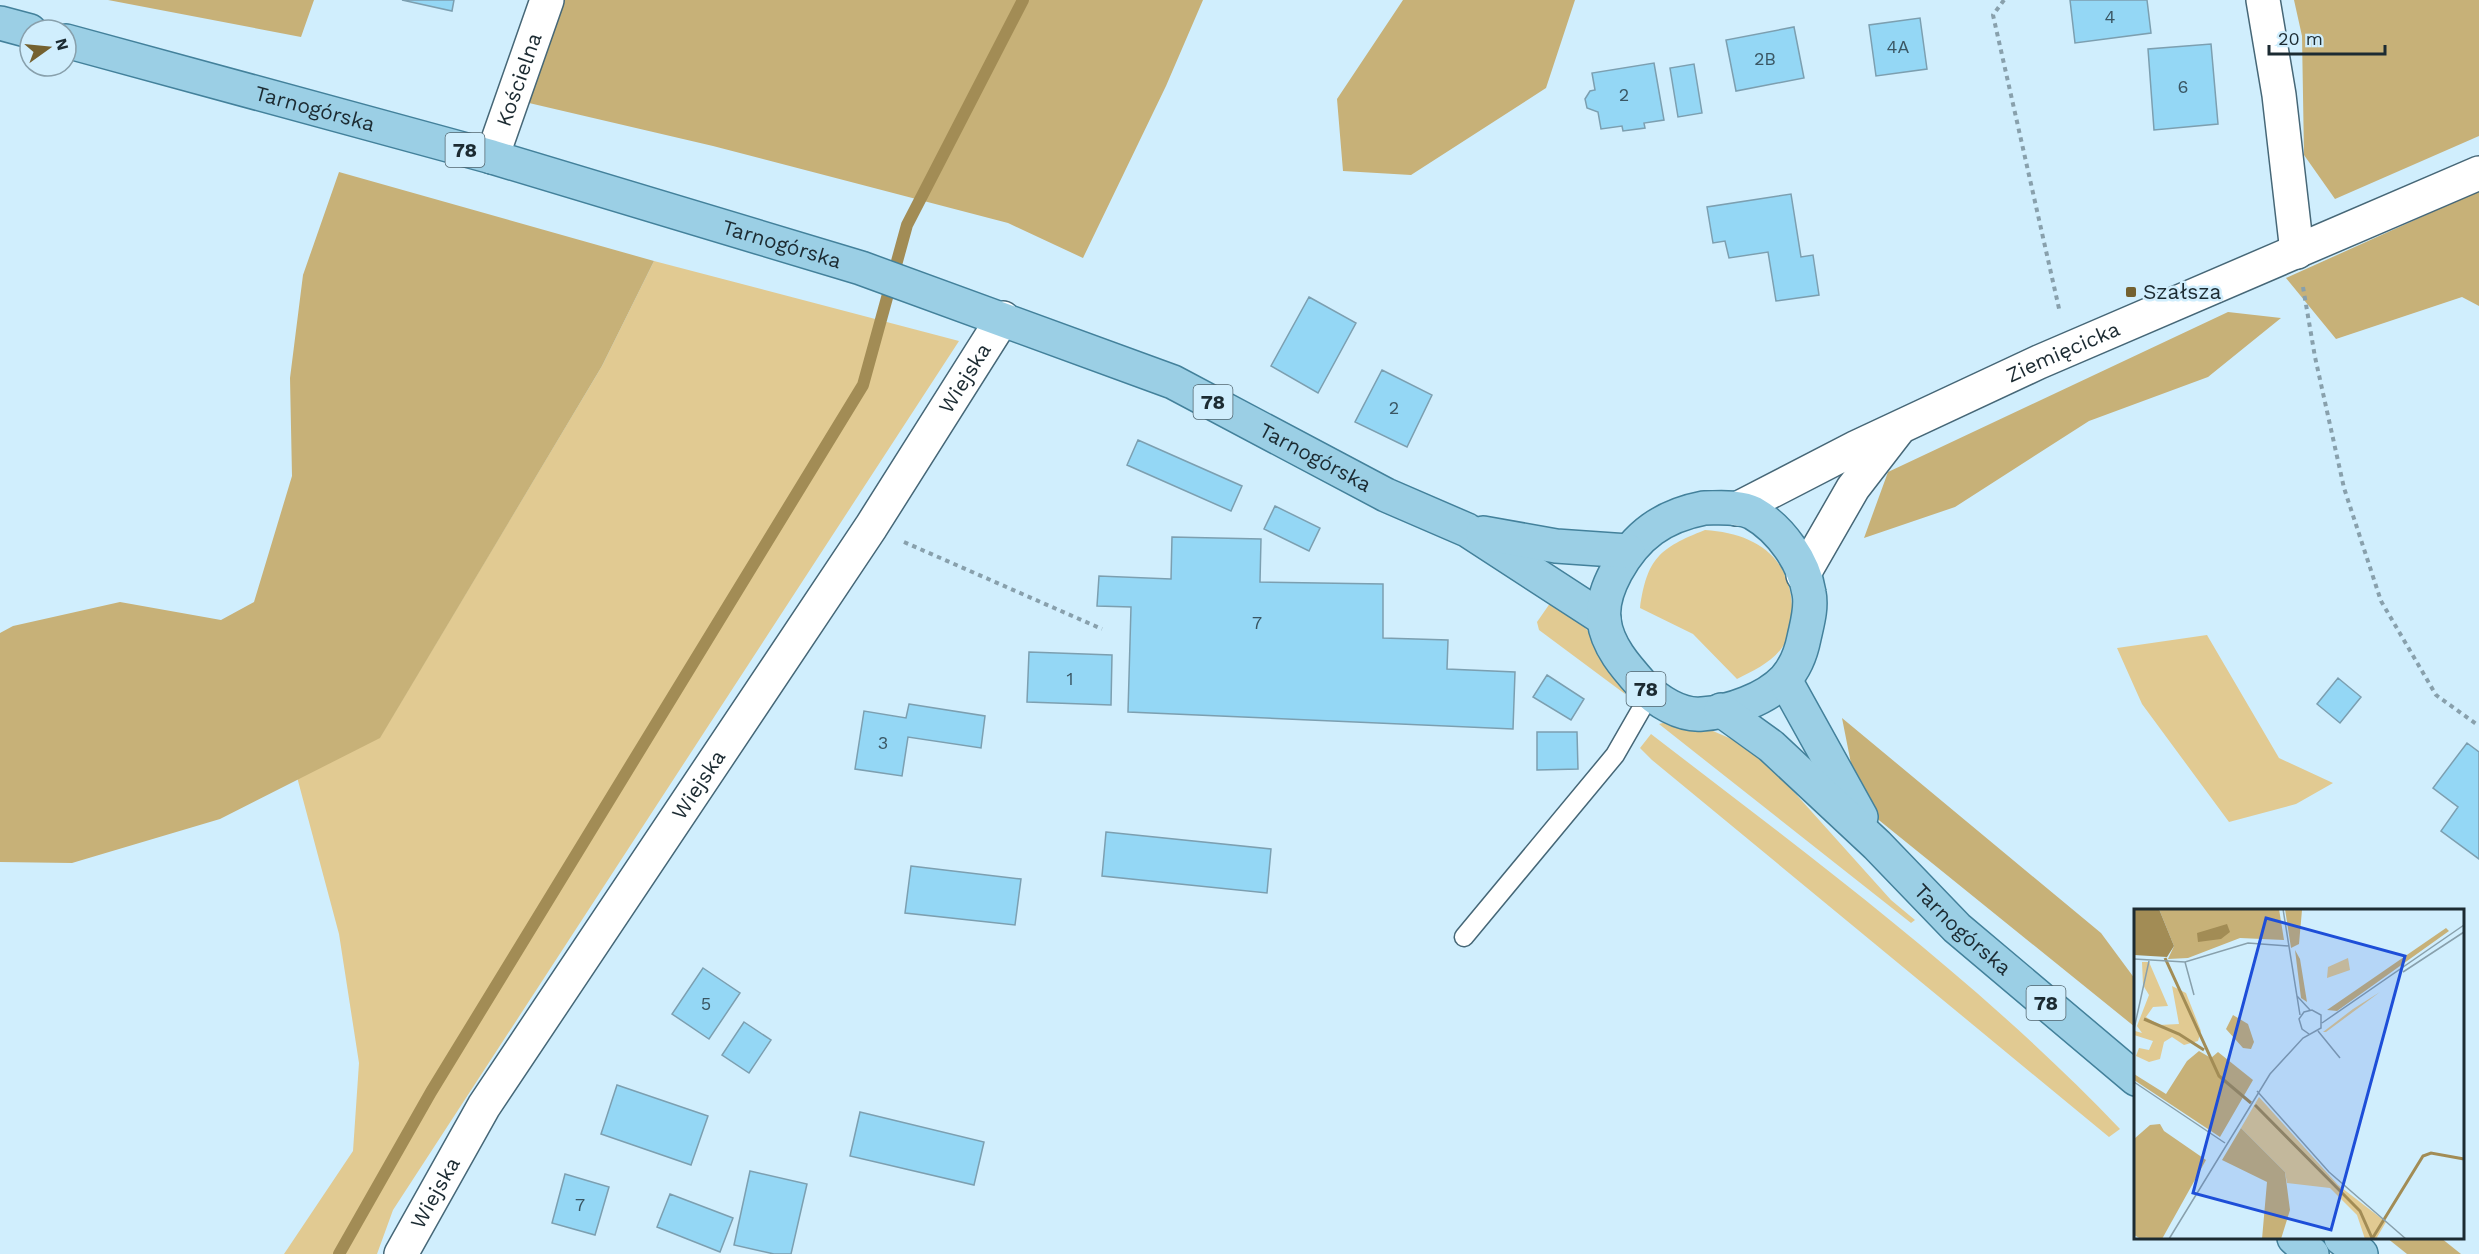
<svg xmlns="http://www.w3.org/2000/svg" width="2479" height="1254" font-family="'Work Sans',sans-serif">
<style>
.green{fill:#e1ca92}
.forest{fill:#c7b178}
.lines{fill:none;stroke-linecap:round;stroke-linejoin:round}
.stream{stroke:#a28c55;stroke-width:12}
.building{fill:#94d7f5;stroke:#7c9fb0;stroke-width:1.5}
.lane-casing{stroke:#466777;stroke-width:21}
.street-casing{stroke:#466777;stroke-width:36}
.secondary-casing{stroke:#466777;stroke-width:36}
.primary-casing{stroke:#43819b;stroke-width:36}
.path{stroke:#88a0ac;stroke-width:4;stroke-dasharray:4.5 4.5;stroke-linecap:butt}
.lane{stroke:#fff;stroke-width:18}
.street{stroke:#fff;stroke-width:33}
.secondary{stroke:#fff;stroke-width:33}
.primary{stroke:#9bcfe5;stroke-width:33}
.poi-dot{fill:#746130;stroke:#d0eefd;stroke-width:2}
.labels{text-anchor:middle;stroke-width:5;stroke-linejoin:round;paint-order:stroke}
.number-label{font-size:18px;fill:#3a5663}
.shield{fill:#d0eefd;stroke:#52666f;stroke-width:1.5}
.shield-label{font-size:20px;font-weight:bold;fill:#1c2b32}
.street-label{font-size:21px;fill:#1c2b32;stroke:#d0eefd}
.poi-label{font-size:21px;fill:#1c2b32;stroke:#d0eefd;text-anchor:start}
.inset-river{fill:none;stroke:#a28c55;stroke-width:3}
.inset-road{fill:none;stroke:#88a0ac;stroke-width:1.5}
.view{fill:#1d4ed8;fill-opacity:0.15;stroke:#1d4ed8;stroke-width:3}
.inset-edge{fill:none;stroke:#1c2b32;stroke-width:3}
</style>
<rect width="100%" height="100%" fill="#d0eefd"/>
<path class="green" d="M654,261l305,80 -566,869 -16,44h-93l69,-103 6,-88 -20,-129 -42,-157 83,-40 222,-371z
M1705,530c47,3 85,24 87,77 0,12 -2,25 -7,36 -10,18 -30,27 -48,36l-44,-45 -53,-26c7,-49 19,-60 65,-78z
M1553,599c34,27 58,53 72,95l-86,-64 -2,-8z
M2207,635l72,123 54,25 -37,21 -67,18 -87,-118 -25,-56z
M1673,720l40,11 23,10 32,22 123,137 24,20 -4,3 -252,-199z
M1651,734c161,124 328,247 469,395l-11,8 -457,-377 -12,-12z"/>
<path class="forest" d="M108,0h206l-13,37z
M564,0h639l-37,86 -83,172 -75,-35 -295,-77 -184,-43z
M1403,0h172l-29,88 -135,87 -68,-4 -6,-72z
M2294,0h185v136l-144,63 -31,-44 -2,-119z
M339,172l315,89 -52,105 -222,372 -160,81 -148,44 -72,-1v-229l13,-7 107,-24 101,18 33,-18 38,-126 -2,-98 13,-103z
M2479,191v115l-17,-9 -126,42 -50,-61z
M2228,312l53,6 -73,59 -119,44 -134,86 -91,31 24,-66z
M1842,718l259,215 34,46v48l-276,-223z
M2387,1238h54l20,16h-54z"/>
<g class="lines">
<path class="stream" d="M339,1254l92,-162 432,-707 44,-160 116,-225"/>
</g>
<path class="building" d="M402,0h52l-2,11z
M2070,0h77l4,33 -76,10z
M1920,18l7,51 -51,7 -7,-51z
M1794,27l10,51 -68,13 -10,-51z
M2211,44l7,80 -64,6 -6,-81z
M1654,63l10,57 -20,3 1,5 -22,3 -1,-5 -21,3 -3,-17 -11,-4 -2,-9 5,-8 5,-1 -3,-17z
M1694,64l8,49 -24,4 -8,-49z
M1791,194l10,63 12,-2 6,40 -43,6 -8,-49 -39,6 -4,-17 -12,2 -6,-36z
M1309,297l47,26 -38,70 -47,-27z
M1382,370l50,25 -25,52 -52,-25z
M1138,440l104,46 -11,25 -104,-46z
M1275,506l45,22 -11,23 -45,-22z
M1172,537l89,2 -1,43 123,2v54l65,2 -1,29 68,3 -2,57 -385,-17 3,-105 -34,-1 2,-30 72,3z
M1029,652l83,3 -1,50 -84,-3z
M1547,675l37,24 -13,21 -38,-23z
M2338,678l23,19 -21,26 -23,-19z
M909,704l76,12 -4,32 -73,-11 -6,39 -47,-7 9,-58 42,7z
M1537,732h40l1,37 -41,1z
M2467,743l12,9v107l-38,-28 17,-24 -25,-19z
M1106,832l165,17 -4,44 -165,-17z
M911,866l110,13 -6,46 -110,-12z
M703,968l37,25 -31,46 -37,-25z
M744,1022l27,18 -22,33 -27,-18z
M617,1085l91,31 -17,49 -90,-31z
M860,1112l124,30 -10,43 -124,-29z
M750,1171l57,13 -16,70h-17l-40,-9z
M565,1174l44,13 -14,48 -43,-12z
M670,1194l63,24 -13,34 -63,-25z"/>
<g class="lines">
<defs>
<path id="lane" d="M1464,937l151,-182 35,-61"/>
<g id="street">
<path d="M2263,0l16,95 18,157"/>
<path id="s1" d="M492,157l55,-157"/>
<path id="s2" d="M401,1254l83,-148 387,-579 132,-209"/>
</g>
<g id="secondary">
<path id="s3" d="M1737,509l120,-62 182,-85 440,-189"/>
<path d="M1803,575l50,-87 44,-57"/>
</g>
<g id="primary">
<path d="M0,23l30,8"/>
<path id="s4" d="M66,41l426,116 369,111 312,114 213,113 81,35 137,89"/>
<path d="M1704,508c16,0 35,-2 49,5 28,16 51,49 56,80 3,15 -2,31 -5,45 -3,15 -9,30 -19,41 -19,20 -55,33 -83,35 -21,2 -45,-13 -59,-28 -17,-19 -36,-40 -39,-66 -2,-16 5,-35 12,-48 20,-37 47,-56 88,-64z"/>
<path d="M1483,533l73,13 72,5"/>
<path d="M1785,680l76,137"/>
<path id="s5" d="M1721,710l50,36 106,99 80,83 179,151"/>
<path d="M2294,1238l18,16"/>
<path d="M2341,1238l20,16"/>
</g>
</defs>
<use href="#lane" class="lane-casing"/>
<use href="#street" class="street-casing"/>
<use href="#secondary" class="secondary-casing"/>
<use href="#primary" class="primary-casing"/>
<path class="path" d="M2004,0l-11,15 67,298
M2303,287l12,70 29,131 37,113 55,94 43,31
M904,542l198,87"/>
<use href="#lane" class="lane"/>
<use href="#street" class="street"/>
<use href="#secondary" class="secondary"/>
<use href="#primary" class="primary"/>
</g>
<rect class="poi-dot" x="2125" y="286" width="12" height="12" rx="3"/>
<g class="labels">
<g class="number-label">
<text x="2110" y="23">4</text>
<text x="1898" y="53">4A</text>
<text x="1765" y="65">2B</text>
<text x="2183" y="93">6</text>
<text x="1624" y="101">2</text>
<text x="1394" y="414">2</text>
<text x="1257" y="629">7</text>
<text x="1070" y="685">1</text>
<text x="883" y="749">3</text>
<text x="706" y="1010">5</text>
<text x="580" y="1211">7</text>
</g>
<g class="shield">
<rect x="445.5" y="133" width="39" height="34" rx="4.5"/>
<rect x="1193.5" y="385" width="39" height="34" rx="4.5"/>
<rect x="1626.5" y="672" width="39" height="34" rx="4.5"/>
<rect x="2026.5" y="986" width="39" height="34" rx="4.5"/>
</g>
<g class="shield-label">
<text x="465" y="157">78</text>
<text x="1213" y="409">78</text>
<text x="1646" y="696">78</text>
<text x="2046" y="1010">78</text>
</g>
<g class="street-label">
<text dy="7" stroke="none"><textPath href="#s1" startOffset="82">Kościelna</textPath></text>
<text dy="7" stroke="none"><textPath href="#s4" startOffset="258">Tarnogórska</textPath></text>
<text dy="7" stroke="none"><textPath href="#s4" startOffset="744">Tarnogórska</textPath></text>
<text dy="7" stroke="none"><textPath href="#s3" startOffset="362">Ziemięcicka</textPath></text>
<text dy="7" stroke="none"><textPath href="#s2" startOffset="1042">Wiejska</textPath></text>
<text dy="7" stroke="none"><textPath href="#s4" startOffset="1320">Tarnogórska</textPath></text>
<text dy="7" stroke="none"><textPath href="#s2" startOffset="556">Wiejska</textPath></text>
<text dy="7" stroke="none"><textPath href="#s5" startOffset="327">Tarnogórska</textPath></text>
<text dy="7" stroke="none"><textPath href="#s2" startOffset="70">Wiejska</textPath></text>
</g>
<g class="poi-label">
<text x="2143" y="299">Szałsza</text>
</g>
</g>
<g transform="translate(2134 909)">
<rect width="330" height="330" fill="#d0eefd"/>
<path d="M214,49l2,12 -23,8 1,-11zM8,53h7l19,44 -15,1 -7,10 13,8 20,-1 -7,-38 14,7 15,38 -3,10 -14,4 -12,-8 -8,5 -4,17 -11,3 -13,-6 3,-8 10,2 4,-9 -19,-6 1,-4 7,2 -5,-7 12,-31 -6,-10zM246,83l-54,40h-3l30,-23zM125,188l79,88 48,37 -10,17h-11l-8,-24 -27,-27 -43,-5 -2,-11 -44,-44z" fill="#e1ca92"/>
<path d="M25,0h120l5,31 -44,-2 -52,20 -20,1 6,-13zM151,0l17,1 -3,34 -8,4zM312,19l3,3 -112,80 -10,-1zM161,41l5,9 7,43 -6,-4zM99,106l15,9 6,18 -3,7 -8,-1 -17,-19zM65,142l12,7 7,-6 35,28 -33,57 -86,-57v-6l32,20 21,-33zM26,215l4,7 42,29 -44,79h-21l-7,-4v-96l16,-14zM107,219l44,44 5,38 -9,29h-19l5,-57 -45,-22z" fill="#c7b178"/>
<path d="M0,0h25l15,37 -7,11 -33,-2zM93,15l3,8 -9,7 -23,3 -1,-9z" fill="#a28c55"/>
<path class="inset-river" d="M31,49l54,118 32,27M10,110l35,15 25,16M121,196l105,106 12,27M238,330l51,-83 8,-3 33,6"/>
<path class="inset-road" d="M149,0l17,106M0,50l51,3 63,-19 41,3M51,53l9,33M269,63l61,-40M163,87l13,14M188,114l142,-98M0,120l15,-68M184,122l22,27M0,173l91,61M123,182l72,81 77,67M35,330l101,-165 33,-36 18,-10v-13l-9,-5 -8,2 -5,7 3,10 7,5"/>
<path class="view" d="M132,9l139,38 -74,274 -138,-37z"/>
<rect width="330" height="330" class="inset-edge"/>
</g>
<g transform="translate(48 48) rotate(75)"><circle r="28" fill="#d0eefd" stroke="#88a0ac" stroke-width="1.5"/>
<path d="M0-4.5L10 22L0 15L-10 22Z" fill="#746130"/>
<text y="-9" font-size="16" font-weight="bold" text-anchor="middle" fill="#1c2b32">N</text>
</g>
<path d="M2269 45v9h116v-9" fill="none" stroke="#1c2b32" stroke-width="3"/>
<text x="2278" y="45" font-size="18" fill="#1c2b32" stroke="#d0eefd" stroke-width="4.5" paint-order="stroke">20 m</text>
</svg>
